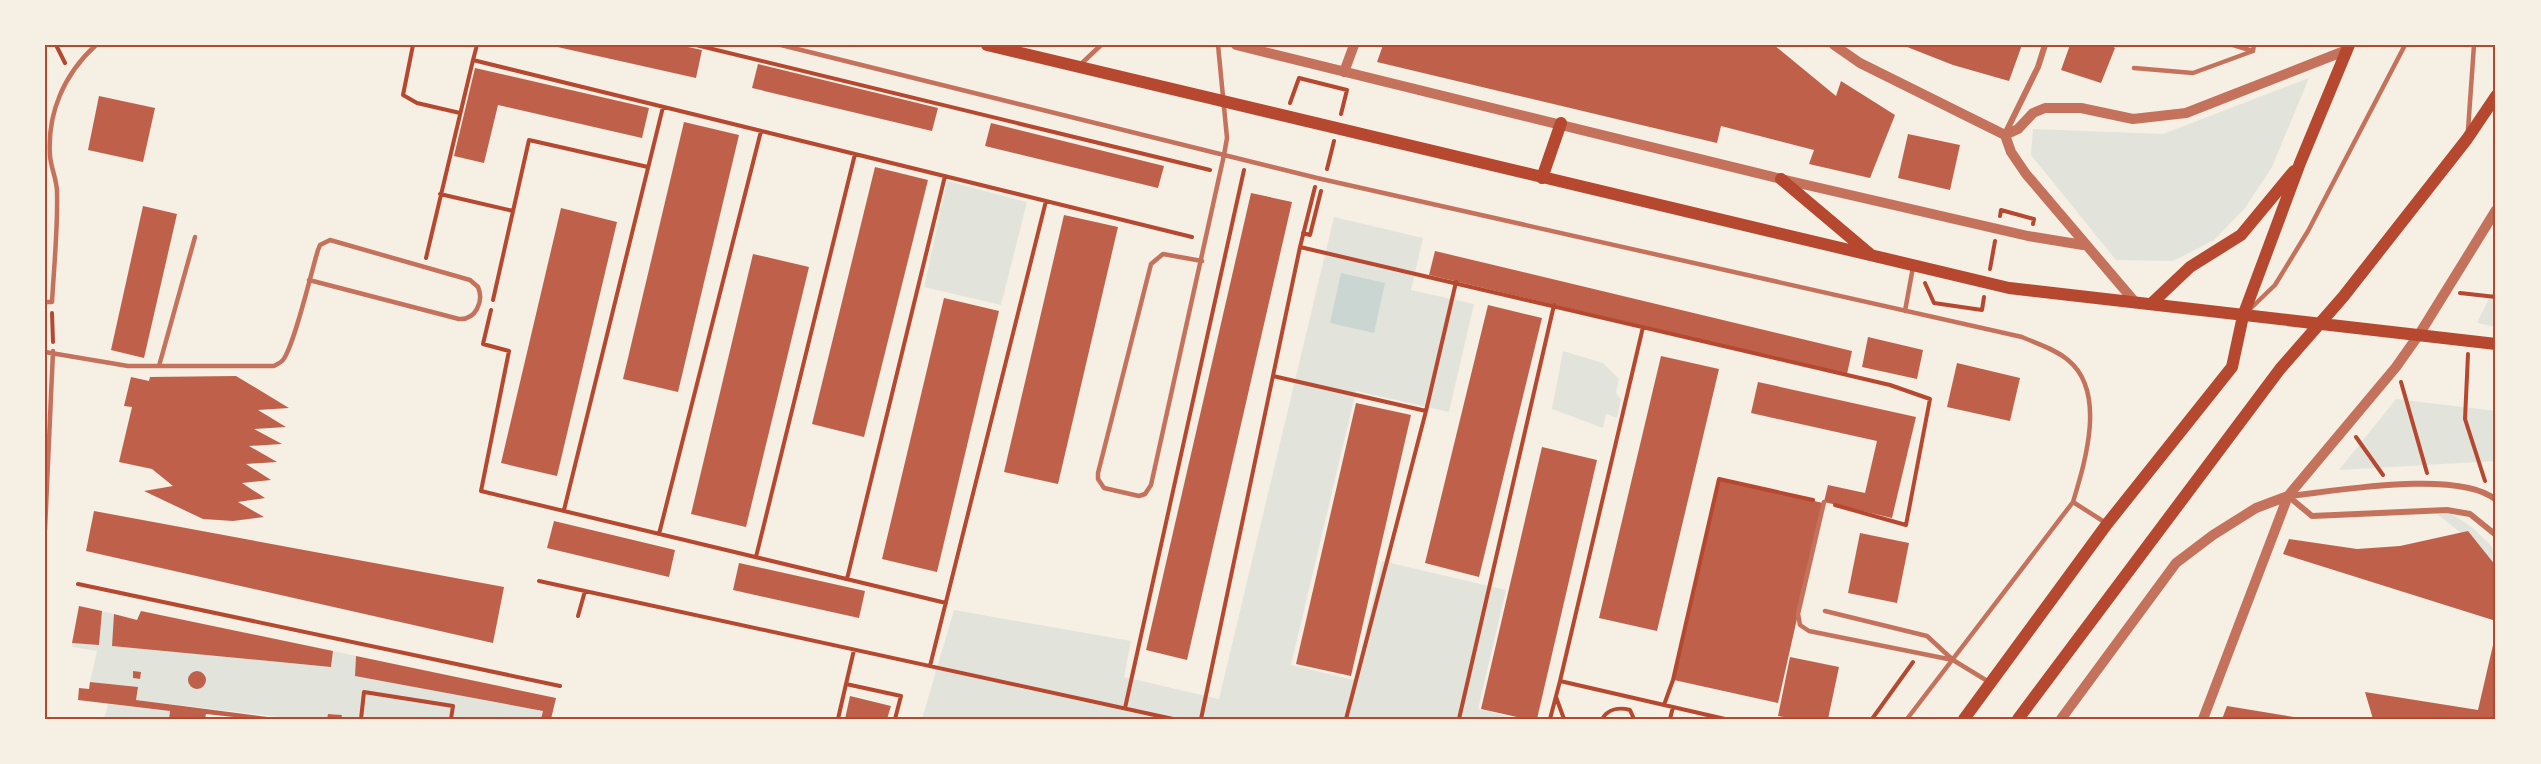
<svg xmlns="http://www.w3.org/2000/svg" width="2541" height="764" font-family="'Work Sans',sans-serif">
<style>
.green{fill:#e2e4dc}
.water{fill:#c9d6d2}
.building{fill:#bf614a}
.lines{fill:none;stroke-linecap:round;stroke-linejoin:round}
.path{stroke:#b5482f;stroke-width:4}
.service{stroke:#c5725c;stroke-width:4.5}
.minor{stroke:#c5725c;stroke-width:6}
.tertiary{stroke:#c5725c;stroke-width:10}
.secondary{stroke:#b5482f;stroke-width:12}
.neatline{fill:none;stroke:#b5482f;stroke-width:2}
</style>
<rect width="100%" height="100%" fill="#f6efe4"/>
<path class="green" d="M2309,78l-37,89 -27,41 -31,32 -41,21 -57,-1 -85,-105 2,-26 130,5z
M947,181l80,21 -26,103 -77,-18z
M1334,217l89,21 -12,52 63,14 -25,108 -93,-21 -65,274 63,15 28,-119 124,29 -28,119 40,10h-596l32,-109 177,31 -7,36 95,22z
M2496,284v43l-19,-4z
M1563,351l40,12 16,16 -3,14 5,6 -4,19 -11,-4 -3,14 -51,-19z
M2396,399l100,12v50l-157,9z
M2432,510c25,0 47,23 64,41v22l-20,-28z
M102,611l12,3 -1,32 218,21 2,-16 23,5 -1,20 188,35 -2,8h-199v-4l-14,-1 -1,5h-31l-160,-19 1,-13 -47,-5 7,-31 -25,-4v-4l27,2z
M108,704l62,7 -1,8h-65z"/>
<path class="water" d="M1341,273l44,10 -11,50 -44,-10z"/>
<path class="building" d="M679,45l23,5 -6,28 -143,-32z
M1383,45h391l62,51 5,-15 54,34 -25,63 -61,-14 5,-14 -93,-24 -4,17 -340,-81z
M1902,45h120l-13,36 -56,-16z
M2070,45h41l4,3 -14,35 -40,-13z
M758,64l180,44 -6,23 -180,-43z
M475,68l174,40 -7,30 -144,-33 -14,58 -30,-7z
M99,96l56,12 -12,54 -55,-12z
M684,122l55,13 -61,257 -55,-13z
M991,123l173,43 -6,22 -173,-42z
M1908,134l52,11 -10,45 -52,-12z
M875,167l53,13 -64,257 -52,-13z
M1251,193l41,9 -105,458 -41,-10z
M143,206l34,8 -33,144 -33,-8z
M561,208l56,14 -60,254 -56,-13z
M1064,215l54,12 -60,257 -54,-12z
M1435,251l417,100 -5,23 -418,-99z
M753,254l56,13 -63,260 -55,-13z
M944,298l55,13 -62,261 -55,-13z
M1488,305l54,13 -63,259 -54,-14z
M1868,337l55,13 -6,29 -55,-12z
M1661,356l58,13 -62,262 -58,-13z
M1957,363l63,15 -10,43 -63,-14z
M236,376l53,32 -31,2 28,17 -32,2 28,15 -33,2 28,16 -31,2 25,16 -29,3 23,15 -27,4 26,15 -31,4 -30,-2 -59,-28 29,-5 -21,-17 -33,-7 13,-55 -8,-1 7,-29 18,4 1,-4z
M1758,382l158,35 -24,101 -68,-16 4,-17 37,8 12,-52 -126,-28z
M1356,403l55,12 -60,261 -55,-12z
M1542,447l55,13 -60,259h-11l-45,-10z
M1720,480l103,23 -45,200 -104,-23z
M94,511l410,76 -11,56 -407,-92z
M554,521l121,29 -6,27 -122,-29z
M2468,531l28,35v55l-213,-67 6,-15 68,10 43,-3z
M1860,533l49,10 -12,60 -49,-10z
M739,563l126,28 -6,27 -126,-28z
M79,606l23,5 -3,34 -27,-2z
M141,611l192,40 -2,16 -219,-21 2,-32 23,6z
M2496,632v87h-123l-8,-27 113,18z
M356,656l200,42 -5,21h-10l2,-8 -188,-35z
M1790,657l49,10 -11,52h-32l-18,-3z
M188 680a9 9 0 1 1 18 0a9 9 0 1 1-18 0Z
M133,671l8,1 -1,7 -7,-1z
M90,682l48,5 -2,13 147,19h-31l-46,-5 -1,5h-36l1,-8 -92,-11 1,-12 10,1z
M850,696l41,10 -4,13h-42z
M2227,706l73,12v1h-78z
M328,714l14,1 -1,4h-14z"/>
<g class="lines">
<path class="path" d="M56,45l9,18
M413,45l-10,50 14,8 43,10
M477,45l-4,15 719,177
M696,45l514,125
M1290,103l9,-25 48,12 -6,24
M1327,169l7,-28
M1315,187l-15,60 590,138 40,14 -24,126 -71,-20
M440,194l73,17
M2000,216l1,-6 33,9 -1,5
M1303,233l7,2 11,-44
M426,258l47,-198
M1990,269l5,-28
M1925,283l9,20 48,7 2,-13
M2460,293l36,4
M493,300l36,-160 119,27
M491,310l-8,34 26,7 -28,140 465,112
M52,313l1,29
M2468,354l-3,65 20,62
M1273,376l153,35
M2401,382l26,91
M2356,437l27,38
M564,510l99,-403
M659,534l102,-403
M756,557l99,-403
M847,579l98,-403
M539,581l634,138
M78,584l482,102
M578,616l7,-25
M854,650l-8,34 55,12 -6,23
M930,666l116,-465
M1560,681l83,-354
M1556,697l8,22
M1664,705l9,-25 46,-201 94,21
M1125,708l119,-538
M361,719l3,-27 89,14 -2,13
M838,719l8,-35
M1201,719l99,-472
M1346,719l80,-308 30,-129
M1459,719l95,-414
M1550,719l10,-38 165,38
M1602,719c6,-10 17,-12 28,-9l4,9
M1670,719l3,-12
M1872,719l41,-57"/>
<path class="service" d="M781,45l536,133 705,159c16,7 33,12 46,23 39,32 17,102 5,142l-166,217
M2233,45l20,6 1,-6
M1081,64l20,-19
M2134,68l59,5 60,-22
M2468,130l6,-85
M1202,261l-39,-7 -12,10 -53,209v6l6,9 35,8 6,-2 6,-9 73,-330 3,-17 -9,-93
M45,302h7c2,-36 6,-74 5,-110 0,-12 -6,-24 -7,-36 -3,-43 14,-82 46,-111
M2249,310l26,-25 33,-54 97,-186
M1905,311l8,-44
M45,352l83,14h146c3,-2 6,-3 8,-5 11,-10 30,-92 36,-111l2,-5 10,-5 140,40 8,7c6,14 -2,33 -19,32l-150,-39
M159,366l36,-129
M1824,502l-26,112 2,11 9,6 144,29 -26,-24 -102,-25
M2073,502l33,21
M45,530l8,-179
M1953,660l36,22"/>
<path class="minor" d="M2005,134l33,-67 7,-22
M2288,496l24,20 135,-6 23,4 26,21
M2289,496c47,-5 171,-27 207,4"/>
<path class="tertiary" d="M1236,45l545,134 247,57 55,9
M1834,45l26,18 145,72
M1344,72l10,-27
M2005,135l13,-6 15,-16 12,-5h36l52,11 53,-6 161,-63
M2005,135l6,17 15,22 109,128
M2061,719l115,-156 37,-28 43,-27 32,-12
M2203,719l85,-223 108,-129 24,-34 76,-123"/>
<path class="secondary" d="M987,45l1022,243 487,56
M1542,178l19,-55
M1781,179l89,75
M2151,304l39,-37 51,-32 53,-64
M1964,719l143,-195 125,-157 11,-51 57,-153 49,-118
M2018,719l262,-350 63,-72 124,-158 29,-43"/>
</g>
<rect width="2541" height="764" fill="none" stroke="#f6efe4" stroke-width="93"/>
<rect x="46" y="46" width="2448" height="672" class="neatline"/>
</svg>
